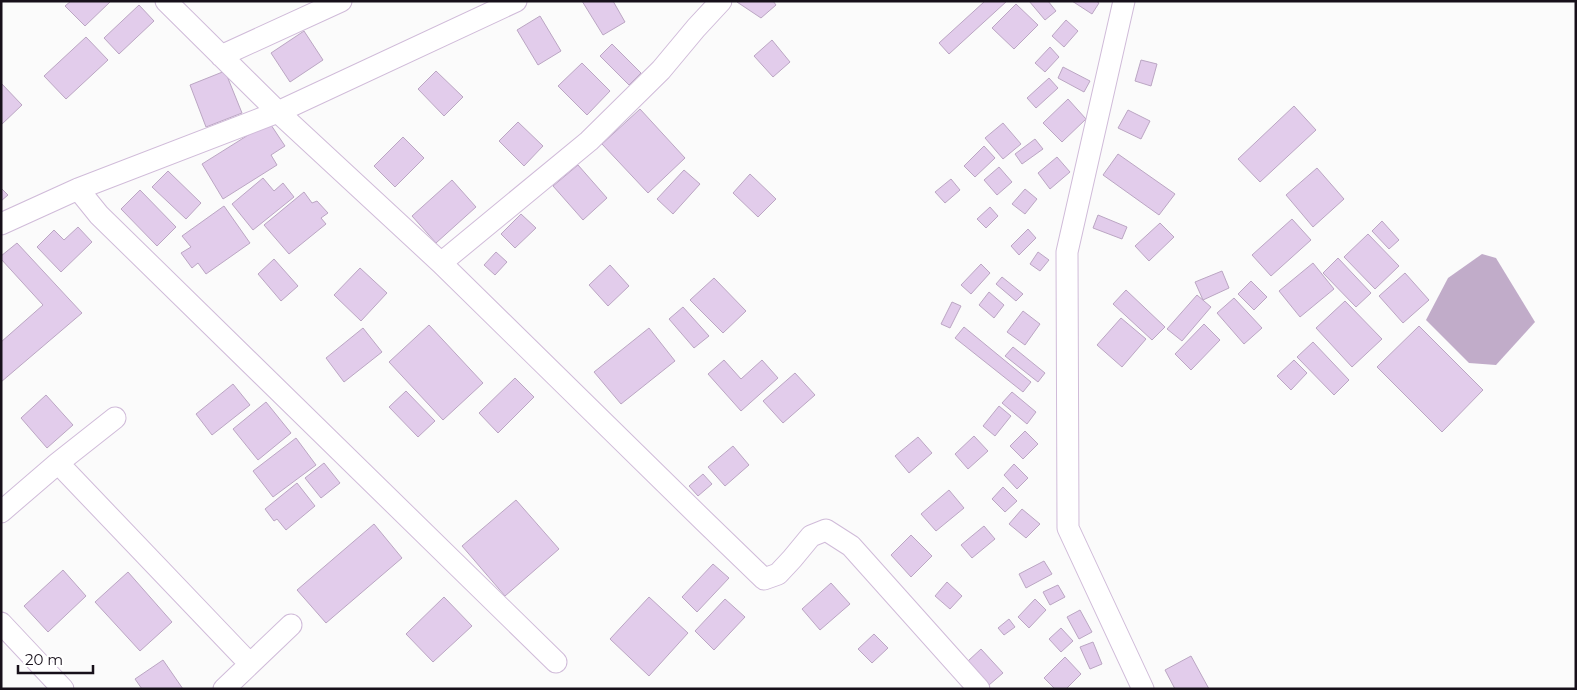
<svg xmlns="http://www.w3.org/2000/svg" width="1577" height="690" font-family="Montserrat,sans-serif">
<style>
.water{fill:#c1acc9}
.building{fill:#e2cceb;stroke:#bba6c3}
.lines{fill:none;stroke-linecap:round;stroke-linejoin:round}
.street-casing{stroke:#d0bbd9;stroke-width:23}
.street{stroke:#fff;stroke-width:21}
</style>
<rect width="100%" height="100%" fill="#fbfbfb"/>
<path class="water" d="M1482,254l14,4 39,64 -39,43 -27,-2 -43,-43 22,-42z"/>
<path class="building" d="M71,1h40l-26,25 -20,-20z
M582,1h31l12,21 -22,13z
M738,1h35l3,4 -15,13 -24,-16z
M985,1h22l-58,53 -10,-11z
M1029,1h19l8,10 -11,9z
M1072,1h24l3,2 -7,11z
M1016,4l22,21 -24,24 -22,-21z
M139,5l15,16 -35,33 -15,-16z
M540,16l21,35 -23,14 -21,-35z
M1066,20l12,11 -14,16 -12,-11z
M304,31l19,29 -33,22 -19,-29z
M86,37l22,23 -42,39 -22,-23z
M772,40l18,22 -17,15 -19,-21z
M612,44l29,29 -12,12 -29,-29z
M1050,47l9,10 -14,15 -10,-9z
M1141,60l16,4 -6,22 -16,-5z
M582,63l28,28 -23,24 -29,-29z
M1063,67l27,14 -6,11 -26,-14z
M225,71l17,42 -36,14 -16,-42z
M436,71l27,26 -19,19 -26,-27z
M1049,78l9,10 -22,20 -9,-10z
M1,83l21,22 -21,20z
M1068,99l18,20 -24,23 -19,-19z
M1294,106l22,24 -56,52 -22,-23z
M640,109l45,49 -37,35 -46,-49z
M1128,110l22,11 -9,18 -23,-11z
M269,122l16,24 -14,9 6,10 -54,34 -21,-35z
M518,122l25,24 -19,20 -25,-25z
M1003,123l18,21 -18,15 -18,-21z
M403,137l21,21 -29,29 -21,-21z
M1035,139l8,10 -21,15 -7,-10z
M984,146l11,12 -20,19 -11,-11z
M1118,154l57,40 -16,21 -56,-40z
M1057,157l13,15 -20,17 -12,-16z
M578,165l29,33 -24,22 -30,-34z
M999,167l13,15 -15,13 -13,-15z
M1317,168l27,31 -31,28 -27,-32z
M684,170l16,14 -27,30 -16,-15z
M168,171l33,32 -15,16 -34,-32z
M750,174l26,25 -18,18 -25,-24z
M263,178l11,13 9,-8 11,14 -41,33 -21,-26z
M951,179l9,11 -15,13 -10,-11z
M452,180l24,27 -40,36 -24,-27z
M1,188l7,7 -7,6z
M1025,189l12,10 -12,15 -13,-10z
M140,190l36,37 -19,19 -36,-37z
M304,192l8,11 5,-2 11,12 -7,5 5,6 -37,30 -25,-29z
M224,206l26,37 -44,31 -8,-11 -6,5 -11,-15 10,-6 -9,-11z
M990,207l8,9 -12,12 -9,-9z
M521,214l15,14 -21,20 -14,-14z
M1098,215l29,12 -5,12 -29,-11z
M1292,219l19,21 -40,36 -19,-21z
M1382,221l17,19 -10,9 -17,-18z
M1160,223l14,14 -25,24 -14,-15z
M78,227l14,15 -31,30 -24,-25 17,-17 10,10z
M1028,229l8,9 -17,17 -8,-9z
M1368,234l31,32 -24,23 -31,-32z
M17,243l65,70 -81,69v-40l42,-37 -42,-46v-3z
M496,252l11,10 -12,13 -11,-10z
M1038,252l11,8 -9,11 -10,-7z
M1338,258l33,35 -15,14 -33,-34z
M274,259l24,27 -17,15 -23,-27z
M1313,263l21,26 -34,28 -21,-26z
M981,264l9,9 -19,21 -10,-9z
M610,265l19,21 -21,20 -19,-21z
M360,268l27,25 -26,28 -27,-26z
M1222,271l7,17 -26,12 -8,-18z
M1405,273l24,27 -26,23 -24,-27z
M1002,277l21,17 -7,7 -20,-17z
M714,278l32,33 -23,22 -33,-33z
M1251,281l16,16 -13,13 -16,-16z
M1126,290l39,37 -13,13 -39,-36z
M989,292l15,13 -10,13 -15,-13z
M1197,295l14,12 -29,34 -15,-12z
M1234,298l28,30 -18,16 -27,-31z
M1345,301l37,38 -30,28 -36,-39z
M952,302l9,4 -11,22 -9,-4z
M683,307l26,29 -15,12 -25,-29z
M1023,311l17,13 -15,21 -18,-13z
M1121,318l25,21 -24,28 -25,-22z
M1204,324l16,16 -29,30 -16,-16z
M429,325l54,58 -40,37 -54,-58z
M1419,326l64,64 -41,42 -65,-65z
M964,327l67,55 -8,10 -68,-54z
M363,328l19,24 -38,30 -18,-24z
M649,328l26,33 -54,43 -27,-32z
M1313,342l36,38 -15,15 -37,-38z
M1013,347l32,26 -7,9 -33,-26z
M724,360l17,19 21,-19 16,18 -37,33 -33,-37z
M1294,360l13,13 -16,17 -14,-14z
M795,373l20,22 -32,28 -20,-22z
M515,378l19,19 -36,36 -19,-20z
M233,384l17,21 -38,30 -16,-21z
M406,391l29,30 -17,16 -29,-30z
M1012,392l24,20 -9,12 -25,-21z
M46,395l27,30 -26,23 -26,-30z
M266,402l25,31 -33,27 -25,-31z
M999,406l12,10 -16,20 -12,-10z
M1025,431l13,13 -15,15 -13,-13z
M974,436l14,15 -20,18 -13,-15z
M918,437l14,16 -23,20 -14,-17z
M296,438l20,27 -43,32 -20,-26z
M733,446l16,19 -24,21 -17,-19z
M324,463l16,20 -19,15 -16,-20z
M1014,464l14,14 -11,11 -13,-14z
M703,474l9,10 -14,12 -9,-10z
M297,483l18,23 -29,24 -9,-11 -3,2 -9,-12z
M1003,487l14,14 -12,11 -13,-13z
M949,490l15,18 -28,23 -15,-17z
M516,500l43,49 -54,47 -43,-50z
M1022,509l18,15 -14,14 -17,-14z
M374,524l28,34 -76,65 -29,-33z
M984,526l11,13 -23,19 -11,-13z
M911,535l21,21 -21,21 -20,-22z
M1044,561l8,13 -26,14 -7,-14z
M713,564l16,14 -32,34 -15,-15z
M63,570l23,26 -38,36 -24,-26z
M128,572l44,50 -32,29 -45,-49z
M947,582l15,14 -12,13 -15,-13z
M831,583l19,21 -30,26 -18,-21z
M1058,585l7,12 -15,8 -7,-13z
M444,597l28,29 -39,36 -27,-28z
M649,597l39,36 -39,43 -39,-37z
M725,599l20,18 -31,33 -19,-19z
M1035,599l11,11 -17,18 -11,-11z
M1080,610l12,22 -13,7 -12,-22z
M1009,619l6,8 -11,8 -6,-7z
M1061,628l12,13 -12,11 -12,-13z
M874,634l14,14 -16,15 -14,-14z
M1093,642l9,22 -12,5 -10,-22z
M981,649l22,24 -14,12 -21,-24z
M1191,656l18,33h-34l-10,-19z
M1065,657l16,17 -15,15h-11l-11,-11z
M163,660l20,29h-41l-7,-10z"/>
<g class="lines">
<defs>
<path id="street" d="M166,1l112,111 163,151 263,258 60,58 14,-5 14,-15 19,-23 15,-6 25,16 128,143
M1124,1l-57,251 1,276 75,161
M221,56l120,-55
M78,189l21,26 457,447
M1,224l77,-35 200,-77 238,-111
M441,263l148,-122 72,-71 35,-42 25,-27
M58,463l192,201
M1,512l57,-49 57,-45
M1,623l62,66
M224,689l67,-64"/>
</defs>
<use href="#street" class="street-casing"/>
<use href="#street" class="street"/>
</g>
<rect width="1577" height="690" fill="none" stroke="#17101a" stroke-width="5"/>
<path d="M18 665v8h75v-8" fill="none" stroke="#17101a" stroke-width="2.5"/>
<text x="25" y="665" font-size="15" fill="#17101a" stroke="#ffffff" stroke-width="4" paint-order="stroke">20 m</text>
</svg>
